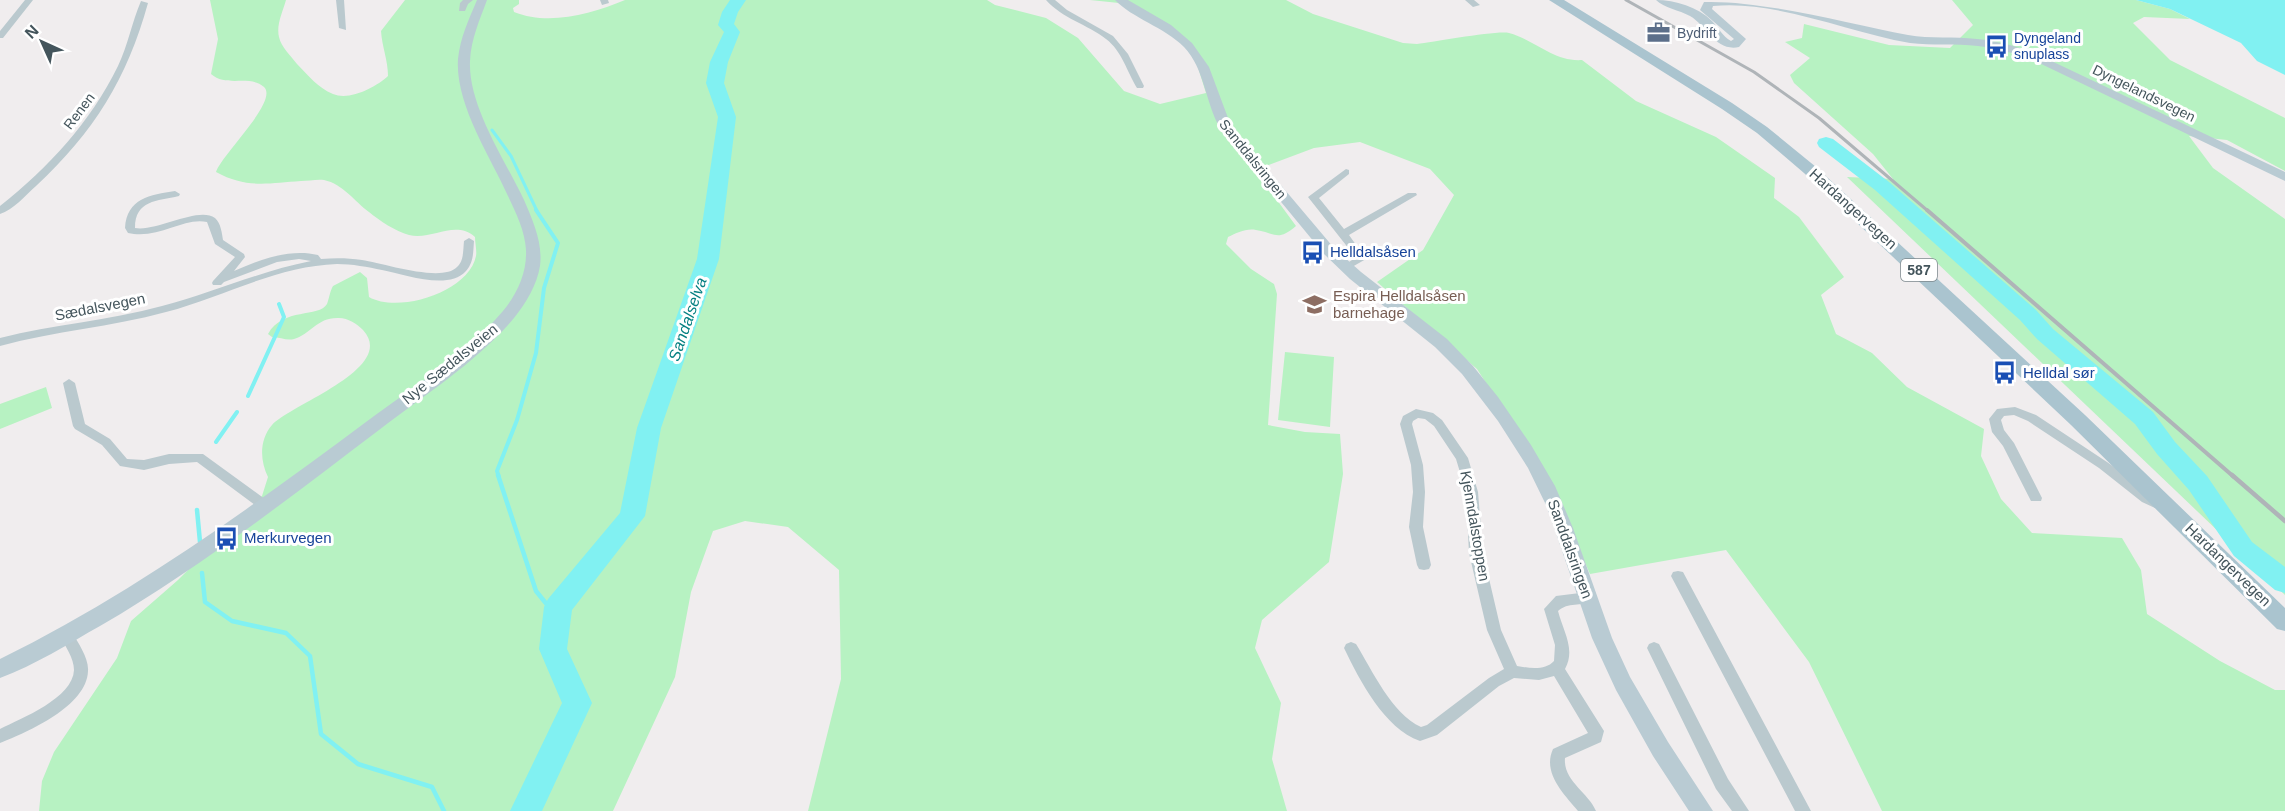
<svg xmlns="http://www.w3.org/2000/svg" width="2285" height="811" font-family="Arial,sans-serif">
<style>
.green{fill:#b7f2c2}
.water{fill:#81f1f2}
.lines{fill:none;stroke-linecap:round;stroke-linejoin:round}
.stream-far2{stroke:#81f1f2;stroke-width:3}
.stream-far1{stroke:#81f1f2;stroke-width:4}
.stream{stroke:#81f1f2;stroke-width:4.5}
.river{fill:#81f1f2;fill-rule:evenodd}
.street{fill:#bac9ce;fill-rule:evenodd}
.secondary{fill:#b9cbd3;fill-rule:evenodd}
.primary{fill:#aac4cf;fill-rule:evenodd}
.rail-far2{stroke:#afb4b8;stroke-width:3}
.rail-far1{stroke:#afb4b8;stroke-width:4}
.rail{stroke:#afb4b8;stroke-width:4.5}
.labels{text-anchor:middle;stroke-width:6;stroke-linejoin:round;paint-order:stroke}
.far-service-label{font-size:14px;fill:#4e5e75;stroke:#fff;text-anchor:start}
.far-transit-label{font-size:14px;fill:#164399;stroke:#fff;text-anchor:start}
.far-street-label{font-size:14px;fill:#44555c;stroke:#fff}
.shield{fill:#fff;stroke:#7c888d;stroke-width:1.5}
.shield-label{font-size:14px;font-weight:bold;fill:#44555c}
.street-label{font-size:15px;fill:#44555c;stroke:#fff}
.transit-label{font-size:15px;fill:#164399;stroke:#fff;text-anchor:start}
.education-label{font-size:15px;fill:#785e54;stroke:#fff;text-anchor:start}
.water-label{font-size:16px;font-style:italic;fill:#068082;stroke:#fff}
</style>
<rect width="100%" height="100%" fill="#f0edee"/>
<path class="green" d="M210,0h76c-3,11 -10,25 -7,37 2,10 12,19 18,27 11,11 21,24 36,30 17,7 43,-7 55,-18 0,-16 -6,-29 -7,-45l24,-31h114v4l-6,4 1,4c35,14 77,2 111,-12h362l8,5 51,13 32,20 46,53 36,13 46,-11 -15,-48 -72,-42 -29,-3h196l27,14 90,29 14,1c17,-2 81,-14 92,-11 26,7 45,29 73,27l54,41 80,36 59,41 -1,20 25,19 45,60 -23,18 15,39 36,19 35,34 77,42 -3,27 20,43 31,34 90,5 19,32 6,44 73,47 55,29h10v121h-403l-73,-149 -83,-112 -136,24 -42,-95 -71,-110 -100,-87 46,-32 31,-55 -24,-26 -70,-27 -46,6 -59,22 41,56c-19,16 -20,7 -40,4 -10,-2 -19,3 -28,7l-2,7 25,25 23,15 3,10 -9,131 37,7 35,2 3,40 -14,88 -67,58 -7,28 26,55 -9,56 15,52h-479l33,-132 -2,-109 -51,-43 -43,-6 -32,10 -22,61 -16,85 -62,134h-574l3,-30 12,-29 63,-94 14,-37 47,-41 84,-84 6,-19c-8,-16 -9,-37 4,-52 19,-21 126,-57 91,-95 -6,-6 -15,-12 -24,-12 -22,-1 -28,16 -45,21 -7,2 -14,-2 -22,-2l-4,-3c15,-27 51,-16 59,-30 2,-5 3,-13 6,-18l27,-14 7,6 2,19c29,17 100,-5 107,-41 1,-5 -1,-13 -1,-19 -20,-18 -44,4 -66,-2 -14,-4 -29,-14 -40,-23 -14,-10 -26,-28 -45,-32 -7,-1 -16,1 -23,1 -33,2 -54,8 -85,-9 5,-17 63,-71 48,-85 -15,-13 -37,1 -53,-13l7,-35z
M1952,0h184l34,9 20,10 -46,-2 -11,6 37,37 115,58v53l-58,-31 -38,-4 24,32 72,51v376l-438,-418 46,2 -20,-25 -79,-71 -4,-8 20,-17 -25,-16 17,-4 2,-14 85,21 61,3 23,-23z
M1285,352l49,5 -4,70 -52,-7z
M46,387l6,21 -52,21v-25z"/>
<path class="water" d="M2136,0h149v75l-28,-14 -16,-18 -71,-34z"/>
<g class="lines">
<path class="stream-far2" d="M492,130l19,26 26,55"/>
<path class="stream-far1" d="M248,396l36,-79 -5,-13
M216,442l21,-30
M499,477l-2,-6 20,-51 19,-67 8,-65 14,-45 -22,-33"/>
<path class="stream" d="M498,475l38,116 21,26
M197,510l3,32
M202,573l3,29 27,19 54,12 24,23 11,78 37,30 74,23 12,24"/>
<path class="river" d="M730,0h16l-8,12 -4,12 6,8 -12,30 -4,21 12,34 -17,142 -58,169 -16,88 -73,94 -5,39 25,54 -50,108h-32l52,-108 -23,-54 5,-42 4,-8 72,-86 17,-85 60,-169 21,-142 -12,-34 4,-21 14,-30 -6,-7 4,-13z
M1826,137l7,2 56,43 147,128 17,19 100,83 22,30 32,34 45,66 33,25v26l-10,-3 -41,-34 -45,-66 -32,-36 -22,-30 -98,-85 -17,-19 -145,-130 -56,-43 -2,-4 2,-4z"/>
<path class="street" d="M25,0h8l-30,38h-3v-7z
M336,0h8l2,30 -7,-2z
M463,0h10l-5,4 -3,7h-6l1,-8z
M600,0h8l1,3 -7,2z
M1046,0h9l12,10 46,26 15,18 16,32 -1,2h-6c-10,-16 -15,-37 -31,-49 -19,-15 -43,-20 -60,-39z
M1465,0h9l6,5 -7,2z
M141,1l7,2c-21,76 -54,129 -112,183 -10,9 -23,24 -36,28v-8c49,-39 90,-83 118,-140 10,-21 14,-44 23,-65z
M1346,169l3,1v4l-30,24 25,31 64,-36h8l1,2 -68,40 17,24 -21,12 -5,-3 15,-10 -2,-4 -45,-57z
M175,191l5,3 -1,2c-22,5 -44,4 -44,32 22,4 63,-22 80,-10 6,5 7,16 8,22l21,14 1,3 -11,14c25,-11 56,-23 84,-16l3,4c14,-1 27,-1 41,1 21,3 80,23 95,7 7,-6 6,-17 7,-26l5,-3 5,3c-1,11 0,21 -8,30 -18,20 -62,3 -84,-1 -14,-3 -30,-6 -45,-6 -60,2 -114,33 -171,48 -55,15 -111,19 -166,34v-8c53,-14 109,-17 162,-32 50,-13 98,-35 149,-45l-12,-2 -22,3 -53,20 -3,3h-8l-1,-2 1,-2 22,-24 -20,-13 -8,-22c-24,-5 -49,18 -79,11l-3,-5c2,-30 25,-33 50,-37z
M69,379l6,4 10,41 25,15 17,20 17,1 25,-6h34l66,48 1,3 -1,3h-10l-62,-46 -28,2 -25,6 -24,-4 -18,-21 -27,-16 -2,-3 -10,-43z
M2015,407l21,8 71,47 53,38 1,3 -1,3 -5,2 -13,-6 -43,-34 -71,-47 -14,-6 -10,1 -3,4 3,10 10,13 28,55 -1,3h-10l-28,-55 -11,-14 -3,-13 8,-10z
M1416,409l17,4 9,7 26,38 10,34 5,61 18,77 16,36c12,2 28,5 37,-5l1,-16 -11,-36 12,-13 32,-4 5,2 2,4 -2,4c-12,4 -25,0 -35,9 5,20 18,38 7,58l39,62 -3,11 -36,16c-2,23 23,34 31,53h-18c-14,-17 -36,-38 -25,-62l35,-16 -34,-57 -15,4 -25,-2 -15,8 -62,49 -17,6c-36,-13 -60,-60 -76,-93l2,-4 5,-2 5,2c16,26 36,70 65,83l6,-2 62,-47 15,-9 -17,-39 -18,-77 -3,-61 -10,-33 -22,-33 -9,-7 -7,-1 -5,3 -1,3 11,41 2,27 -2,35 8,38 -2,4 -5,1 -5,-1 -2,-4 -8,-38 4,-35 -2,-27 -11,-41 3,-8z
M1678,571l5,1 128,239h-16l-124,-235 2,-4z
M67,630l5,2c6,11 17,26 16,39 -1,35 -60,61 -88,72v-14c22,-11 73,-31 74,-59 0,-12 -9,-24 -14,-34l2,-4z
M1654,642l5,2 69,135 21,32h-17l-16,-22 -69,-141 2,-4z"/>
<path class="secondary" d="M477,0h10c-7,19 -16,39 -17,61 -2,45 35,99 54,139 9,21 19,43 16,66 -3,19 -14,37 -26,52 -37,44 -90,77 -135,112 -91,69 -181,139 -279,196 -32,18 -65,39 -100,52v-19c132,-65 249,-150 366,-237 47,-35 100,-67 137,-111 14,-17 24,-38 23,-61 -1,-19 -10,-37 -18,-54 -18,-40 -53,-92 -50,-137 2,-21 11,-40 19,-59z
M1115,0h13l43,25 21,18 17,24 22,59 103,122 27,24 86,67 26,27 25,31 33,48 24,41 18,42 39,110 18,39 38,65 45,69h-24l-36,-55 -37,-66 -24,-52 -45,-131 -19,-39 -30,-47 -36,-47 -27,-27 -85,-68 -26,-25 -104,-126c-15,-26 -15,-59 -36,-81 -20,-20 -52,-29 -69,-47z
M1656,0c19,0 42,7 56,21 7,7 10,15 19,20l3,-2 -34,-29 4,-8c59,-2 145,22 204,33 22,4 46,1 69,4 23,2 45,9 66,18l242,115v9l-250,-120c-19,-7 -37,-13 -57,-15 -23,-3 -46,0 -68,-3 -63,-11 -133,-43 -197,-37l-1,3 34,30 -7,8c-23,5 -32,-21 -49,-31 -11,-6 -26,-8 -34,-16z"/>
<path class="primary" d="M1549,0h15l168,103 35,24 49,40 269,248 200,193v23l-8,-2 -206,-204 -267,-252 -47,-40 -35,-24z"/>
<path class="rail-far2" d="M1626,0l128,72 65,46 109,93"/>
<path class="rail-far1" d="M1927,210l307,267"/>
<path class="rail" d="M2232,475l53,46"/>
</g>
<defs>
<symbol id="office-bare" viewBox="-9 -9 18 18"><path d="M-6-3h4V-5.5h4V-3h4V5H-6ZM-1-4.5V-3h2v-1.5ZM-6 0V1H6V0Z" fill="#5c6f8a" stroke="#fff" stroke-width="2.5" paint-order="stroke"/></symbol>
<symbol id="bus-bare" viewBox="-9 -9 18 18"><path d="M-5-6H5V4H4V6H2V4H-2V6H-4V4H-5ZM-3.5-4V0h7V-4ZM-3.5 1.2v1.5H-2V1.2ZM2 1.2v1.5H3.5V1.2Z" fill="#1a4fb4" stroke="#fff" stroke-width="2.5" paint-order="stroke"/></symbol>
<symbol id="school-bare" viewBox="-9 -9 18 18"><path d="M0-5L7-2L0 1L-7-2ZM-4 1L0 2.5L4 1V4Q0 6-4 4Z" fill="#8d6e63" stroke="#fff" stroke-width="2.5" paint-order="stroke"/></symbol>
</defs>
<g fill-rule="evenodd">
<use href="#office-bare" x="1642" y="16" width="33" height="33"/>
<use href="#bus-bare" x="1980" y="30" width="33" height="33"/>
<use href="#bus-bare" x="1296" y="236" width="33" height="33"/>
<use href="#school-bare" x="1298" y="288" width="33" height="33"/>
<use href="#bus-bare" x="1988" y="356" width="33" height="33"/>
<use href="#bus-bare" x="210" y="522" width="33" height="33"/>
</g>
<g class="labels">
<g class="far-service-label">
<text x="1677" y="38">Bydrift</text>
</g>
<g class="far-transit-label">
<text x="2014" y="43">Dyngeland<tspan x="2014" dy="16">snuplass</tspan></text>
</g>
<g class="far-street-label">
<text transform="translate(2144 93) rotate(26)" y="5">Dyngelandsvegen</text>
<text transform="translate(79 111) rotate(-53)" y="5">Renen</text>
<text transform="translate(1253 159) rotate(51)" y="5">Sanddalsringen</text>
</g>
<rect class="shield" x="1901" y="259" width="36" height="22" rx="4.5"/>
<g class="shield-label">
<text x="1919" y="275">587</text>
</g>
<g class="street-label">
<text transform="translate(1853 209) rotate(42)" y="5">Hardangervegen</text>
<text transform="translate(100 307) rotate(-11)" y="5">Sædalsvegen</text>
<text transform="translate(450 364) rotate(-39)" y="5">Nye Sædalsveien</text>
<text transform="translate(1475 526) rotate(80)" y="5">Kjenndalstoppen</text>
<text transform="translate(1570 549) rotate(70)" y="5">Sanddalsringen</text>
<text transform="translate(2228 565) rotate(44)" y="5">Hardangervegen</text>
</g>
<g class="transit-label">
<text x="1330" y="257">Helldalsåsen</text>
<text x="2023" y="378">Helldal sør</text>
<text x="244" y="543">Merkurvegen</text>
</g>
<g class="education-label">
<text x="1333" y="301">Espira Helldalsåsen<tspan x="1333" dy="17">barnehage</tspan></text>
</g>
<g class="water-label">
<text transform="translate(687 319) rotate(-71)" y="6">Sandalselva</text>
</g>
</g>
<g transform="translate(42 42) rotate(315)" stroke="#ffffff" stroke-width="4.5" paint-order="stroke">
<path d="M0-4.5L10 22L0 15L-10 22Z" fill="#44555c"/>
<text y="-9" font-size="16" font-weight="bold" text-anchor="middle" fill="#44555c">N</text>
</g>
</svg>
